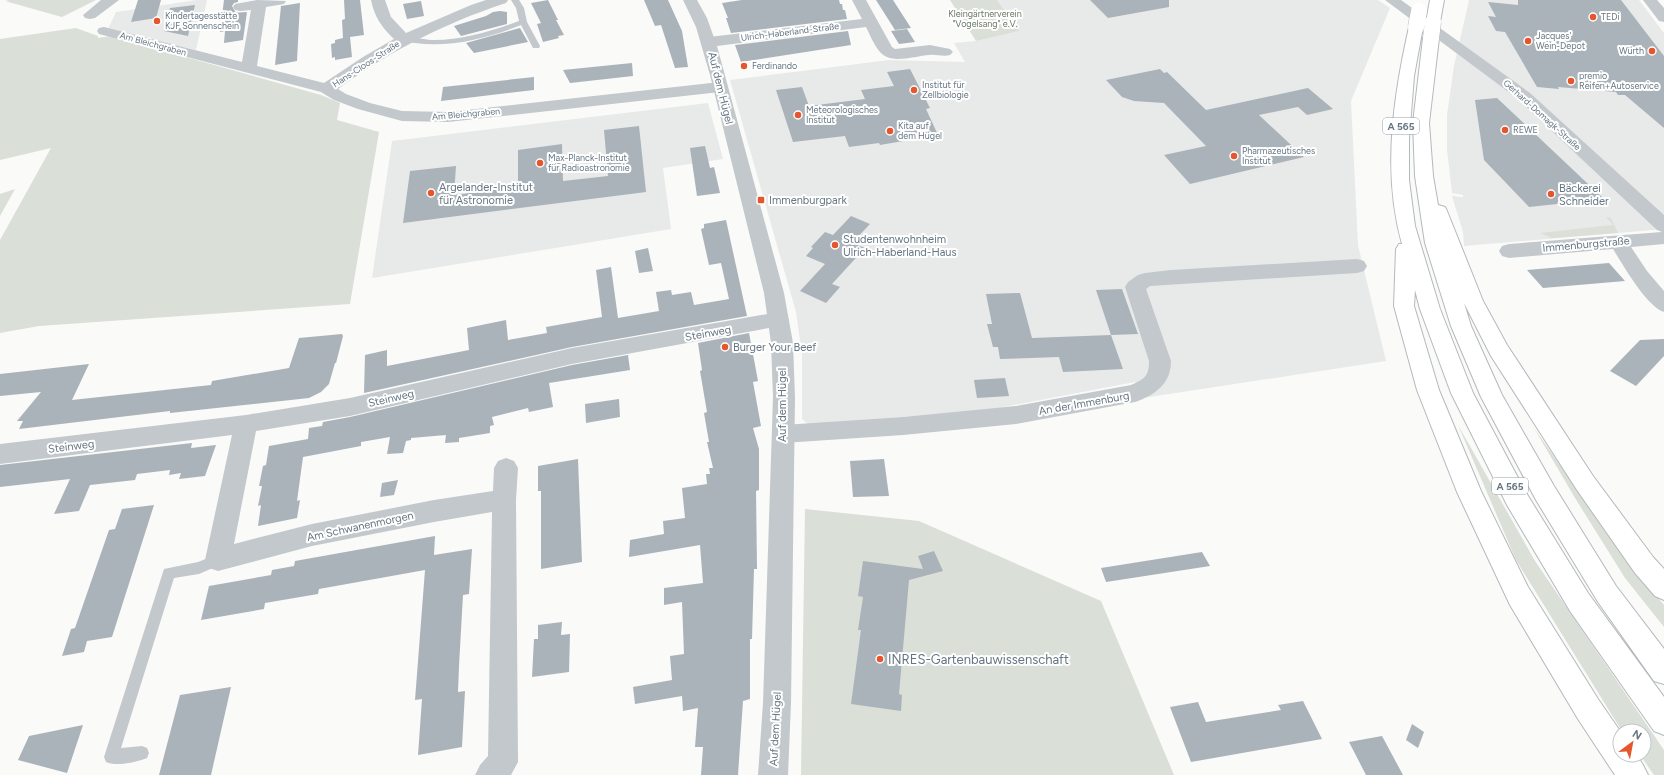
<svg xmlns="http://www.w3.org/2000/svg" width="1664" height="775" font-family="Figtree,sans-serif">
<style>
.built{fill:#e8e9e9}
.green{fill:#dadfd7}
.building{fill:#aab3b9}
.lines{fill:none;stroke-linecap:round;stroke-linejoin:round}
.motorway-casing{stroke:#b4b9bd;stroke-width:2}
.service{fill:#c3c8cc;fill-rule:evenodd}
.minor{fill:#c3c8cc;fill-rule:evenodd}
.tertiary{fill:#c3c8cc;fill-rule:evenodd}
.motorway{fill:#fff;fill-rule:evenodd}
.motorway-bridge-casing{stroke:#b4b9bd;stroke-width:17;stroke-linecap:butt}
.motorway-bridge{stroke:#fff;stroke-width:16}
.poi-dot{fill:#e4572e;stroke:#fff;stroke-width:1.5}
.labels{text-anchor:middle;stroke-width:4;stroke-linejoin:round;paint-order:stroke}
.far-park-label{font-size:9px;fill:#687a64;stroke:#fff}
.far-poi-label{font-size:9px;fill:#657683;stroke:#fff;text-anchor:start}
.far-street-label{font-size:9px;fill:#657683;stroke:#fff}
.shield{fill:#fff;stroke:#939fa8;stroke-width:1}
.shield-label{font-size:10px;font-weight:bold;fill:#657683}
.street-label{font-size:11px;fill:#657683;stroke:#fff}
.poi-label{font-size:11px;fill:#657683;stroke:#fff;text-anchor:start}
.near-poi-label{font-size:13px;fill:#657683;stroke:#fff;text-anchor:start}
</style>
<rect width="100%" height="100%" fill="#fafaf8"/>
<path class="built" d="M197,0h10l-11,50 -88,-21 8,-17z
M997,0h381l12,8 -39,93 7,144 28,116 -243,37 -8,-16 -152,29 -175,13 -6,-5v-65l-6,-42 -66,-232 159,-20 76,2 -11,-19 22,-2 42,-10z
M1469,0h170l25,33v196l-200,17 -1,-14 -11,-36 11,1v-2l-11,-2 -5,-43v-35l7,-49z
M708,103l15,56 -60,9 8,61 -299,49 20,-137z"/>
<path class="green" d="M10,0h86l-34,17 -57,-16z
M950,0h47l22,31 -43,10z
M76,28l22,8v2l13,-2 210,59 19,8 -3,17 42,12 -29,172 -311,22 -39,7v-93l51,-92 -51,12v-121z
M15,189l-15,27v-22z
M1606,217l5,1 7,15 -66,5 -12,-5 73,-8z
M1458,425l77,136 129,189v25h-10l-14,-20h4v-24h-22l-2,-3 -104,-168z
M1534,428l96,136 34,41v22l-39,-49 -50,-80z
M805,509l114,12 182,80 73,174h-373z"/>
<path class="building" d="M138,0h23l-5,18 -25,4z
M224,0h14v2l-4,1 -2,3 4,7h-5l16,-1 -4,28 -19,3 1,-12 -5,1z
M344,0h16l4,35 -14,2 2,20 -17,3v-3l-3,1 -1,-14 4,-1v-3l8,-2 -1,-18 3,-1z
M548,0l10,20h-2l8,15 -6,1 1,2 -16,4 -6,-18 4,-1 -10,-20z
M644,0h24l14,31 6,36 -13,1 -14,-43 -6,1z
M742,0h97l1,4h2l1,6h2l2,9 -116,14 -5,-15h2l-6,-15z
M876,0h17l18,28 -16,2z
M1090,0h79v7l-61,11z
M1518,0h103l43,56v72l-39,-33h-7l-2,-3 -58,-5 1,2 -22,-2 -32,-55 -9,-1 -8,-15 8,1 -8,-15 30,3z
M421,1l3,15 -17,3 -4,-15z
M300,3l-3,58 -22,4 6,-59z
M195,5l-7,31 -24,-5 6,-23z
M500,11l7,1v12l-46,12 -7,-10 32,-10 7,-4z
M520,28l8,14 -54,11 -8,-10z
M907,29l8,13 -16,2 -8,-13z
M848,31l3,14 -110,17 -6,-17z
M632,63l1,13 -63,7 -7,-13z
M910,69l20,39 -4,1 12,26 -58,10 -1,-2 -30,4 -4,-11 -52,6 -17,-52 26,-3 7,19 56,-7 -4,-9 33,-4 -7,-14z
M1160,69l4,4 3,-1 39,38 102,-22 25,21 -26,6 -9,-8 -39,8 45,42 -114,27 -26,-29 42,-9 -42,-43 -30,-2 -12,-4 -16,-17z
M534,77v13l-93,11 2,-14z
M1497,98l107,101 -75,8 -45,-47 -9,-60z
M639,126l7,66 -243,31 7,-52 46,-5 -2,29 64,-8v-37l44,-6 1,37 45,-5 -4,-46z
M705,146l5,22 4,-1 6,26 -23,3 -7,-48z
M851,216l19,8 -18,19 13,5 -33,36 8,3 -14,16 -26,-12 25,-27 -19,-8 7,-8 -2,-1 14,-15 8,3z
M726,220l21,96 -175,31 -208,46 1,-38 22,-5v16l82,-16 -2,-22 39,-8 2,20 39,-7 -1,-6 56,-10 -6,-47 15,-3 7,51 41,-7 -3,-19 15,-2 1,5 19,-3 3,13 35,-6 -8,-36 -12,2 -8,-36 3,-1v-4z
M648,248l5,23 -14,2 -4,-22z
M1609,263l16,18 -82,7 -16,-18z
M1122,289l16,45 -27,1 -15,-45z
M1020,293l12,45 79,-3 12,34 -60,3 -4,-15 -59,2 -2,-12h-5l-6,-23h5l-6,-30z
M749,333l9,48 -5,1 8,44 -8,2 6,21v41l-3,1 1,78h-3l-2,70h-2v60l-7,2 -5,74h-37l2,-28h-8l3,-39 -15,3 -1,-15 -47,8 -2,-17 39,-7 -2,-24 14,-2 -2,-52 -18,3v-17l39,-5 -3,-38 -71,12 1,-17 34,-6 -1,-13 22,-3 -3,-30 25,-4 -1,-10h4l-1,-6h4l-6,-26h2l-5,-29 3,-1 -7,-41 2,-1 -4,-27z
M342,334l1,2 -7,27h-1l-6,21 -8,8 -12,6 -139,15v-2l-151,18 4,-8h-6l24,-29 -41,4v-22l89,-10 -17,36 139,-15 1,-4 77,-13 10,-30z
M1664,339v17l-28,30 -26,-15 30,-31z
M628,355l2,15 -81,13 4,24 -24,5 -1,-4 -36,9 2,8 -4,1v7l-31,5v4l-14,1 1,-8 -35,3v2l-5,1 -3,12 -16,1 3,-17 -29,5v4l-58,11 -6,44 3,-1 -3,18 -39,8 3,-21 -3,1 4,-20h-3l4,-20 3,-1 3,-19 39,-7 1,-11 13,-2 1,-4 27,-5 222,-52z
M1005,378l4,18 -32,2 -3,-18z
M619,399l1,18 -34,6 -1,-19z
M192,443l-1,5 25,-3 -11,31 -26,3 2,-6 -12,2 1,-5 -33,4 -2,6 -45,5 -11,26 -25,3 16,-35 -70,8v-22z
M578,459l4,103 -41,7v-78h-3v-25z
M884,459l5,37 -36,1 -3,-36z
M398,480l-4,15 -14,2 2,-14z
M154,505l-42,132 -25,4 -3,11 -22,4 9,-27 4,-1 34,-98 6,-1 7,-20z
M435,536l-1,19 38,-6 -3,45 -6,1 -4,71 -1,26 7,-1 -3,56 -44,8 4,-56 -7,1 10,-130 -106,19 -1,5 -53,9 -1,6 -63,11 8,-34 62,-11 1,-5 22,-4 1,-5z
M934,551l9,20 -34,9 -10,114 3,1 -1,16 -50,-7 10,-74h-3l5,-33 -5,-1 5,-35 60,8 -5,-13z
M1202,552l8,14 -104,16 -5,-14z
M562,622l-1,13 9,-1 -1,38 -37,5 2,-38h4v-14z
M231,687l-20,88h-52l21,-80z
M1303,701l19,38 -131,23 -21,-55 28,-5 8,20 75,-12 -3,-5z
M1412,724l12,8 -6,16 -12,-8z
M83,725l-16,48 -49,-13 11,-24z
M1382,736l21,39h-37l-17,-33z"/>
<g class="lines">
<defs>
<path id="motorway" d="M1430,0h14l-4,22 -2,3 -5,1 -5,-1 -2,-3z
M1416,23l5,1 2,3 -9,49 -5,63v41l6,46 25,83 33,84 52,98 63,102 76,104v38l-10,-4 -84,-120 -63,-106 -56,-112 -31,-84 -5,-19 -1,16 25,84 42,101 47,96 70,112 22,32v24h17l6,10 5,10h-33l-37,-56 -68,-114 -53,-113 -40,-102 -23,-84 2,-57 3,-5h3c-20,-71 -9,-146 7,-217l2,-3z
M1431,33l5,2 3,3 -10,85 4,53 5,29 7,2 2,4 36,90 24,44 86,131 60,81 11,12v31l-9,-4 -20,-23 -58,-83 -86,-134 -27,-53 7,23 31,69 52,91 62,100 48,63v35l-10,-3 -56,-79 -62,-102 -55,-103 -30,-71 -26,-83 -10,-67 -2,-53 10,-85 3,-3z"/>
</defs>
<use href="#motorway" class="motorway-casing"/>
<path class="service" d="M511,0h8l5,8 3,14 13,24 -1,2h-6l-12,-23c-33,13 -71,23 -106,18 -5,-1 -11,-1 -15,-4 5,-4 26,1 34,1 29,0 58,-9 85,-19l-3,-13z
M218,554l4,2 2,4 -2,4 -23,10 -25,4 -53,170 21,-2 5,2 2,5 -2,5c-10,4 -31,9 -41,4l-2,-5 60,-188 34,-7z"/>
<path class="minor" d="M101,0h18l-24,18 -5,1 -5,-1 -2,-3z
M257,0l29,1 -2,3 -18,3 -9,59 67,17 39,-26 31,-18c-12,-11 -20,-23 -23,-39h14l6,17 15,16 65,-28 15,-5h22l-2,3c-61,20 -116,48 -168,86l8,5 24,9 32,8 46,1 272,-30 6,2 2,3 -2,3 -6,2 -272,30 -46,-1 -44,-12 -24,-9 -13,-8 -222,-58 -2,-3 2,-3 5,-1 138,35 9,-52 -11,1 -5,-1 -2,-3 2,-3z
M852,0h14l26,47 3,2 35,-4 20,4 3,3 -3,3c-7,2 -14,-1 -21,0 -14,1 -38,10 -49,-3 -6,-7 -10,-17 -14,-25l-157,20 -5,-2 -3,-3 3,-3 5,-2 153,-18z
M1385,0h16l129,93 134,122v29l-33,3 16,24 17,20v21c-17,-5 -41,-47 -51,-63l-104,9 -7,-2 -3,-5 3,-5 7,-2 153,-12 -5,-2 -139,-131z
M1643,0h14l7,8v14l-5,-1z
M1357,259l7,2 3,5 -3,5 -7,2 -207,13 -4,3 25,72c0,23 -16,34 -36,41l-119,22 -113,11 -120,8 -8,-2 -3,-7 3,-7 8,-2 120,-8 113,-11 115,-21c13,-6 18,-8 18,-24l-24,-74 3,-5 10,-7 7,-2 26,-3z
M779,312l7,3 3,5 -3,5 -214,39 -222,52 -94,15 -22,113 78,-20 122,-24 59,-9 1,-23 4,-7 8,-3 8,3 4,7 -2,32 2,262 -7,13h-36l5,-10 8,-9 4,-244 -58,10 -122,24 -94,25 -9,-3 -4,-8 27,-125 -232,29v-20l246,-29 104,-17 222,-50z"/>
<path class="tertiary" d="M683,0h14l10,18 10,28 67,247 9,50 2,54 -4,306 -3,72h-30l5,-72 10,-306 -2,-54 -7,-50 -54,-218 -14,-48z"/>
<use href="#motorway" class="motorway"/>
<defs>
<path id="motorway-bridge" d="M1416,27l3,-16
M1431,38l2,-16"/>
</defs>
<use href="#motorway-bridge" class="motorway-bridge-casing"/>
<use href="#motorway-bridge" class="motorway-bridge"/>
</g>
<g class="poi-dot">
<circle cx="1593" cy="17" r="4"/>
<circle cx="157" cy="21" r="4"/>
<circle cx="1528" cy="41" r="4"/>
<circle cx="1652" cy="51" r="4"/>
<circle cx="744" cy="66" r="4"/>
<circle cx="1571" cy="81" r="4"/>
<circle cx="914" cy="90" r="4"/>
<circle cx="798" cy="115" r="4"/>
<circle cx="1505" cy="130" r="4"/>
<circle cx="890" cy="131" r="4"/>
<circle cx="1234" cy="156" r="4"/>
<circle cx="540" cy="163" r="4"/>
<circle cx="431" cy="193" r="4"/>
<circle cx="1551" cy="194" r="4"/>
<rect x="757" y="196" width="8" height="8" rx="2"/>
<circle cx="835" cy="245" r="4"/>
<circle cx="725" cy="347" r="4"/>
<circle cx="880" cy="659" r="4"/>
</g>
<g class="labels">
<g class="far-park-label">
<text x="985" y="17">Kleingärtnerverein<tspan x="985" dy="10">"Vogelsang" e.V.</tspan></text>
</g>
<g class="far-poi-label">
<text x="165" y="19">Kindertagesstätte<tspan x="165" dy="10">KJF Sonnenschein</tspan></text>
<text x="1601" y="20">TEDi</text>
<text x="1536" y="39">Jacques'<tspan x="1536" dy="10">Wein-Depot</tspan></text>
<text x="1644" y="54" text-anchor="end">Würth</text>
<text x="752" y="69">Ferdinando</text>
<text x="1579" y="79">premio<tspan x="1579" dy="10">Reifen+Autoservice</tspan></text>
<text x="922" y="88">Institut für<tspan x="922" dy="10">Zellbiologie</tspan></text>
<text x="806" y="113">Meteorologisches<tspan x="806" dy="10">Institut</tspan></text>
<text x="898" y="129">Kita auf<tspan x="898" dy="10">dem Hügel</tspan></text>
<text x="1513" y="133">REWE</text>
<text x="1242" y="154">Pharmazeutisches<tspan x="1242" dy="10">Institut</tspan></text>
<text x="548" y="161">Max-Planck-Institut<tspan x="548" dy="10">für Radioastronomie</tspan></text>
</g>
<g class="far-street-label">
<text transform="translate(790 32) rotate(-7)" y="3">Ulrich-Haberland-Straße</text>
<text transform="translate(153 44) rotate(15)" y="3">Am Bleichgraben</text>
<text transform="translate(366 64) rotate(-33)" y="3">Hans-Cloos-Straße</text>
<text transform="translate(466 114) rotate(-5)" y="3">Am Bleichgraben</text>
<text transform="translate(1542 115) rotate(42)" y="3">Gerhard-Domagk-Straße</text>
</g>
<g class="shield">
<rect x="1383" y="118" width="36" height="16" rx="3"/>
<rect x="1492" y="478" width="36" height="16" rx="3"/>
</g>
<g class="shield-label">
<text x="1401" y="130">A 565</text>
<text x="1510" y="490">A 565</text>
</g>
<g class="street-label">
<text transform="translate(721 88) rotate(76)" y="4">Auf dem Hügel</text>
<text transform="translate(1586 244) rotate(-5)" y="4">Immenburgstraße</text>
<text transform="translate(708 333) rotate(-10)" y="4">Steinweg</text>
<text transform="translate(391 398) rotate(-13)" y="4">Steinweg</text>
<text transform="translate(1084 403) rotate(-10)" y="4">An der Immenburg</text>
<text transform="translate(782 405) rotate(-90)" y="4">Auf dem Hügel</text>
<text transform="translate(71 446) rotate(-7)" y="4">Steinweg</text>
<text transform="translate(360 526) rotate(-12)" y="4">Am Schwanenmorgen</text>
<text transform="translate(775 729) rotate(-87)" y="4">Auf dem Hügel</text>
</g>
<g class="poi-label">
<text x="439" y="191">Argelander-Institut<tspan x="439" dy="13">für Astronomie</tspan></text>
<text x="1559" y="192">Bäckerei<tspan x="1559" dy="13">Schneider</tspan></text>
<text x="769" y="204">Immenburgpark</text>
<text x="843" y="243">Studentenwohnheim<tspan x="843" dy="13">Ulrich-Haberland-Haus</tspan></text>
<text x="733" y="351">Burger Your Beef</text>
</g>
<g class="near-poi-label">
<text x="888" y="664">INRES-Gartenbauwissenschaft</text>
</g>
</g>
<g transform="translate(1632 743) rotate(32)"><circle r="19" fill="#ffffff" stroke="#c1c8cd"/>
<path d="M0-3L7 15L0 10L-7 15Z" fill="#e4572e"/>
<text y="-6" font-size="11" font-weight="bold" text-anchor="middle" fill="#657683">N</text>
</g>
</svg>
